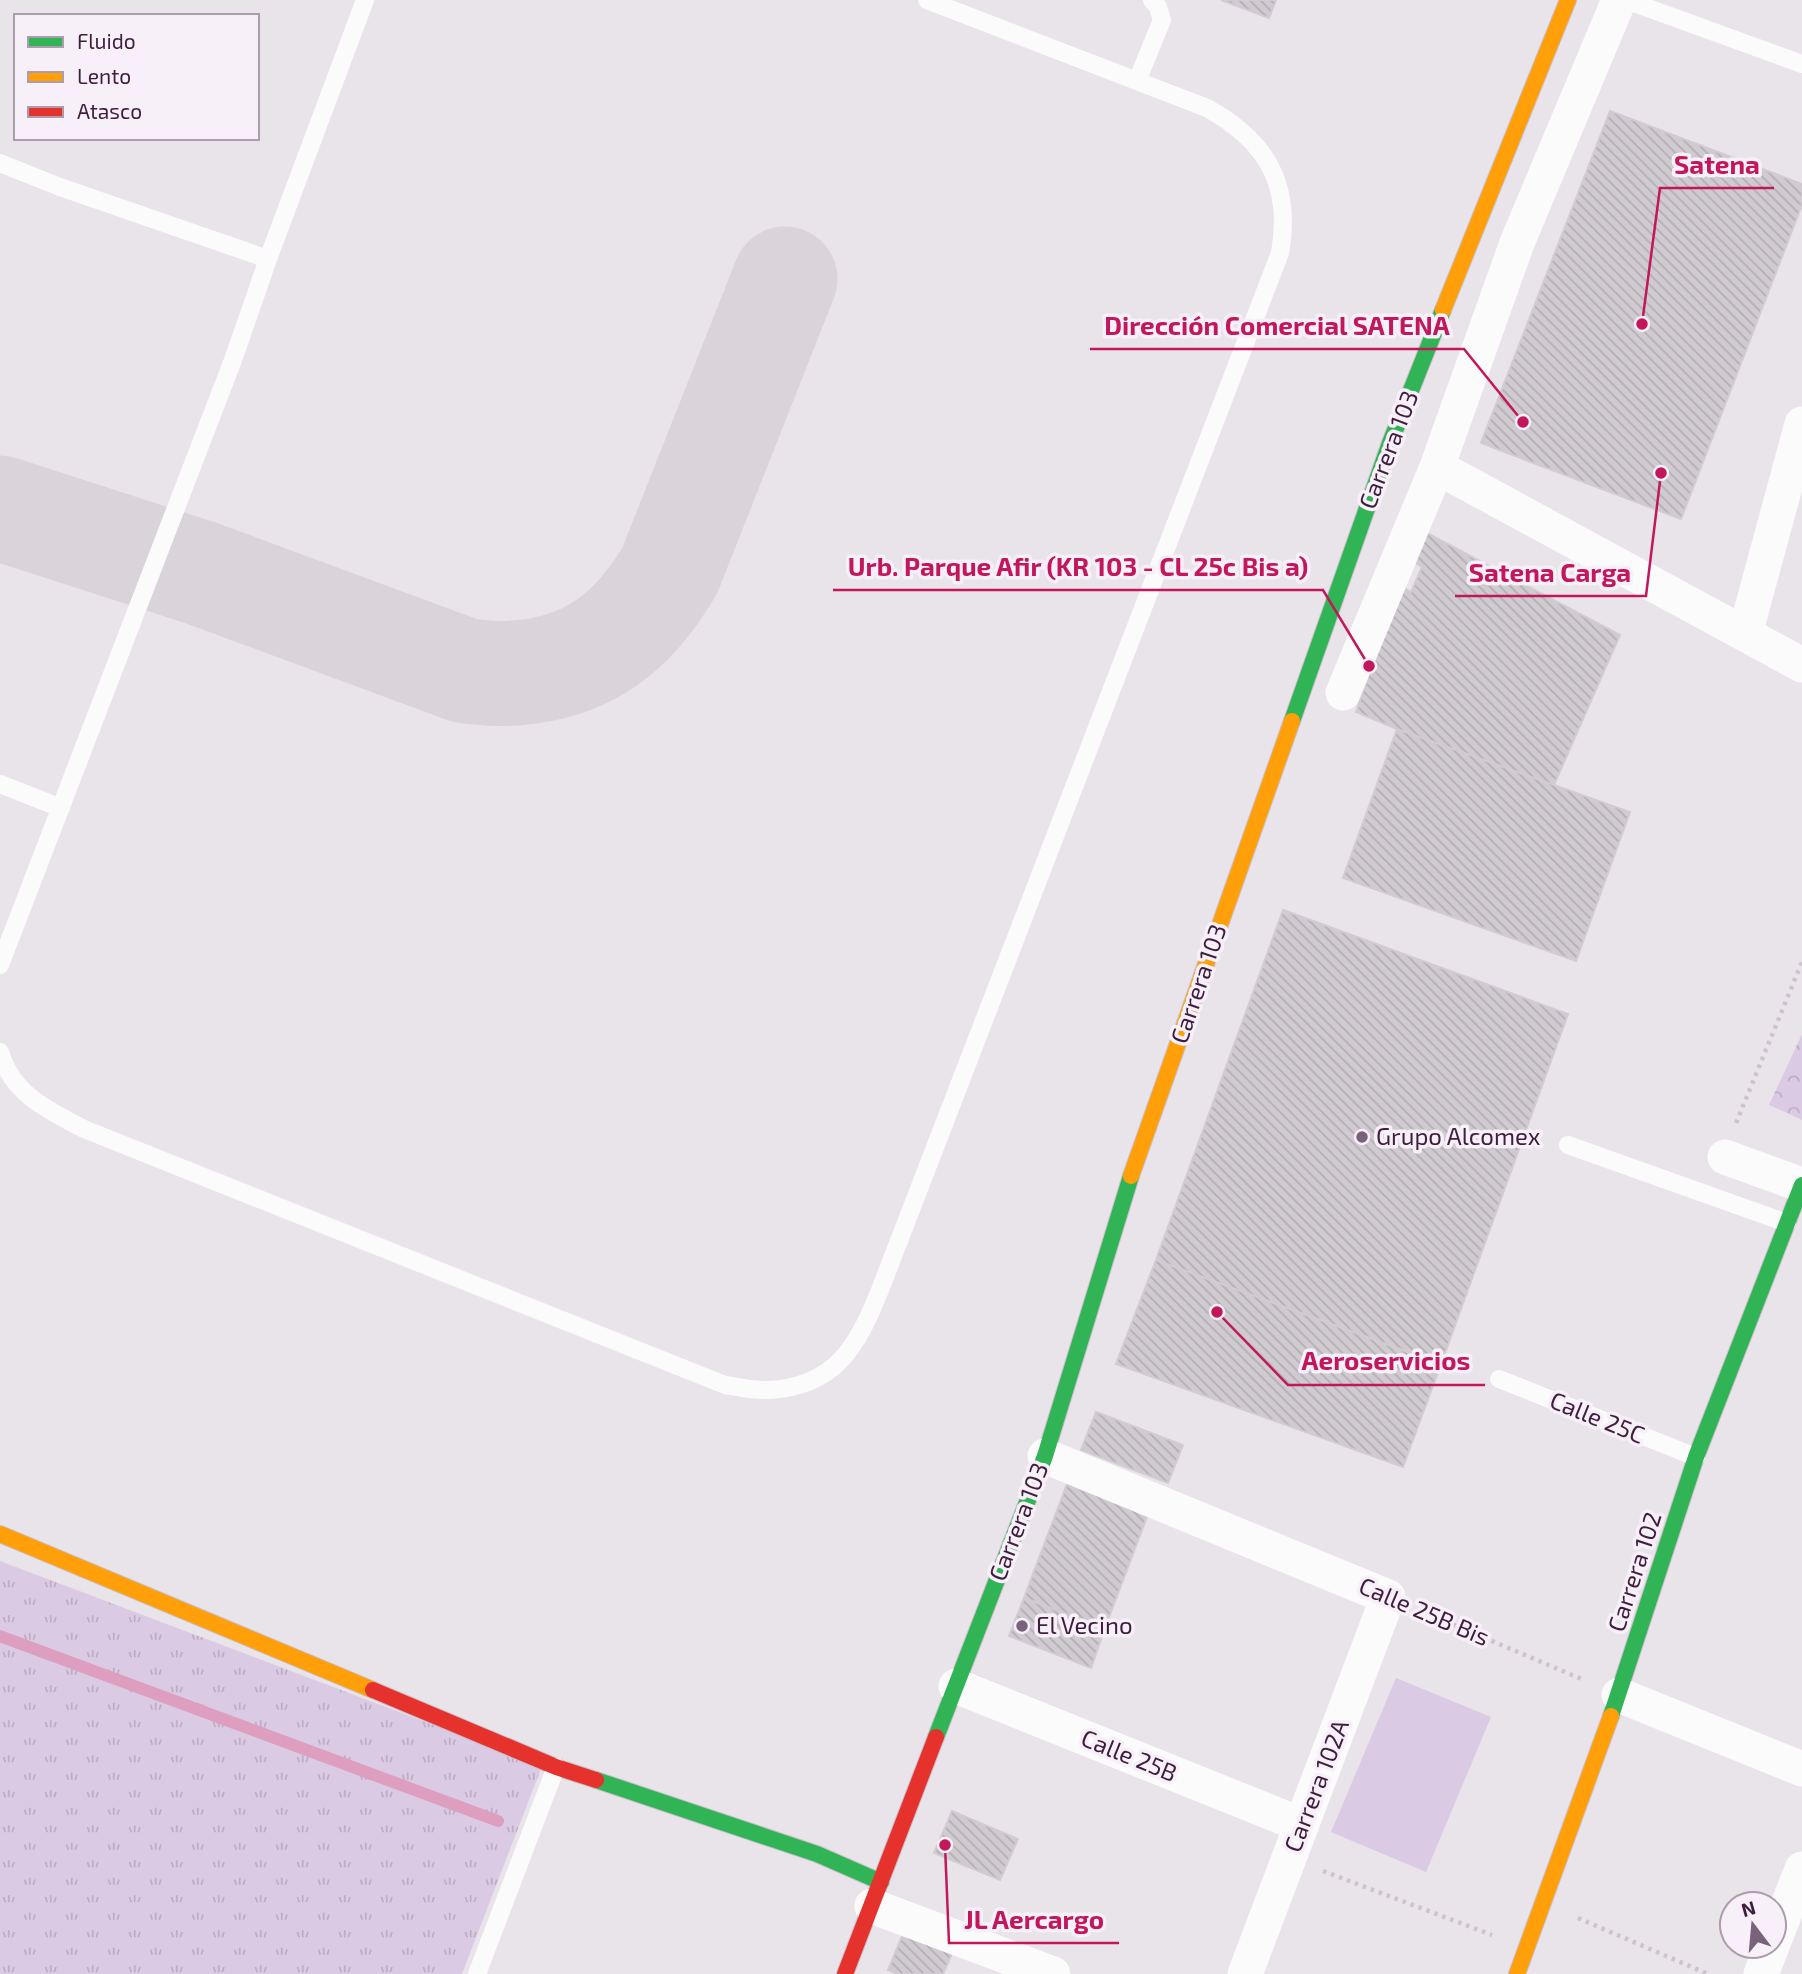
<svg xmlns="http://www.w3.org/2000/svg" width="1802" height="1974" font-family="'Exo 2',sans-serif">
<style>
.grass{fill:url(#grass-tufts)}
.park{fill:url(#park-crowns)}
.garden{fill:#dbcae4}
.lines{fill:none;stroke-linecap:round;stroke-linejoin:round}
.stream{stroke:#dd9ec0;stroke-width:12}
.taxiway{stroke:#dad4da;stroke-width:105}
.building{fill:url(#building-back-hatch);stroke:#d2cbd3;stroke-width:2}
.fast-casing{stroke:#c9bfca;stroke-width:18}
.slow-casing{stroke:#c9bfca;stroke-width:18}
.jam-casing{stroke:#c9bfca;stroke-width:18}
.path{stroke:#cdc3cd;stroke-width:4.5;stroke-dasharray:3.5 5;stroke-linecap:butt}
.lane{stroke:#fcfbfc;stroke-width:18}
.street{stroke:#fcfbfc;stroke-width:35}
.fast{stroke:#30b455;stroke-width:16}
.slow{stroke:#ff9f0a;stroke-width:16}
.jam{stroke:#e5322d;stroke-width:16}
.poi-dot{fill:#7a637a;stroke:#f7f0f9;stroke-width:2.5}
.labels{text-anchor:middle;stroke-width:7;stroke-linejoin:round;paint-order:stroke}
.street-label{font-size:24px;fill:#3f1e3d;stroke:#f7f0f9}
.poi-label{font-size:24px;fill:#3f1e3d;stroke:#f7f0f9;text-anchor:start}
.leader{fill:none;stroke:#c2185b;stroke-width:2.5}
.callout-dot{fill:#c2185b;stroke:#f7f0f9;stroke-width:2.5}
.callout-label{font-size:26px;text-anchor:middle;font-weight:bold;fill:#c2185b;stroke:#f7f0f9;stroke-width:7;stroke-linejoin:round;paint-order:stroke}
</style>
<defs>
<pattern id="grass-tufts" width="24" height="20" patternUnits="userSpaceOnUse" patternTransform="scale(1.75)"><rect width="24" height="20" fill="#dbcae4"/><path d="M3 7l-1-3M5 7V3M7 7l1-3M15 17l-1-3M17 17v-4M19 17l1-3" fill="none" stroke="#bdadc4"/></pattern>
<pattern id="park-crowns" width="20" height="18" patternUnits="userSpaceOnUse" patternTransform="scale(1.75)"><rect width="20" height="18" fill="#dbcae4"/><path d="M2 6a3 3 0 1 1 6 0M12 15a3 3 0 1 1 6 0" fill="none" stroke="#bdadc4"/></pattern>
<pattern id="building-back-hatch" width="6" height="6" patternUnits="userSpaceOnUse" patternTransform="scale(1.75)"><rect width="6" height="6" fill="#d0cad1"/><path d="M-1 5l2 2M0 0l6 6M5-1l2 2" fill="none" stroke="#b4adb4"/></pattern>
</defs>
<rect width="100%" height="100%" fill="#e9e3ea"/>
<path class="grass" d="M0,1561l542,205 -80,208h-462z"/>
<path class="park" d="M1802,1034v86l-33,-15z"/>
<path class="garden" d="M1396,1678l95,39 -65,155 -95,-40z"/>
<g class="lines">
<path class="stream" d="M0,1636l498,185"/>
<path class="taxiway" d="M0,508l201,65 265,98c16,1 33,4 49,2 73,-5 119,-41 155,-103l115,-291"/>
</g>
<path class="building" d="M1221,0h55l-7,18z
M1610,111l192,73v21l-121,314 -200,-76z
M1423,531l197,104 -66,150 -157,-56 -41,-17 43,-127 12,7 11,-25 -10,-6z
M1397,729l233,83 -54,149 -233,-83z
M1283,910l285,104 -127,350 -285,-104z
M1156,1260l285,104 -38,103 -287,-103z
M1096,1412l87,33 -15,38 -87,-33z
M1067,1484l81,30 -43,114 -81,-30z
M1024,1598l81,30 -14,40 -82,-32z
M952,1811l66,28 -18,41 -66,-27z
M905,1929l49,20 -11,25h-45l-10,-4z"/>
<g class="lines">
<defs>
<path id="fast" d="M1292,721l98,-278 53,-133
M1611,1716l85,-259 106,-272
M936,1737l109,-281 86,-280
M596,1780l221,74 64,28"/>
<path id="slow" d="M1443,310l125,-310
M1131,1176l161,-455
M0,1534l373,156
M1517,1974l94,-258"/>
<path id="jam" d="M373,1690l183,77 40,13
M845,1974l91,-237"/>
</defs>
<use href="#fast" class="fast-casing"/>
<use href="#slow" class="slow-casing"/>
<use href="#jam" class="jam-casing"/>
<path class="path" d="M1736,1123l66,-161
M1421,1611l163,69
M1323,1871l169,64
M1578,1918l130,56"/>
<path class="lane" d="M1626,0l176,64
M1137,81l25,-61 -4,-13 -6,-7
M0,163l60,24 208,72
M0,784l61,24
M0,965l233,-605 35,-101 97,-259
M0,1052c13,43 48,58 84,77l641,256c14,2 29,6 43,5 67,-3 89,-43 112,-100l400,-1037c12,-68 -13,-112 -73,-145l-280,-108
M1568,1145l219,78
M1499,1379l197,78
M477,1974l79,-207"/>
<path class="street" d="M1437,467l365,198
M1745,634l57,-210
M1343,693l94,-226 80,-224 102,-243
M1725,1157l77,28
M1045,1456l343,141 -143,377
M956,1686l346,139
M1619,1695l183,74
M872,1906l181,68
M1774,1941l28,-72
M1761,1974l11,-28"/>
<use href="#fast" class="fast"/>
<use href="#slow" class="slow"/>
<use href="#jam" class="jam"/>
</g>
<g class="poi-dot">
<circle cx="1362" cy="1137" r="7"/>
<circle cx="1022" cy="1626" r="7"/>
</g>
<g class="labels">
<g class="street-label">
<text transform="translate(1389 450) rotate(-69)" y="8">Carrera 103</text>
<text transform="translate(1199 984) rotate(-71)" y="8">Carrera 103</text>
<text transform="translate(1597 1418) rotate(22)" y="8">Calle 25C</text>
<text transform="translate(1019 1522) rotate(-69)" y="8">Carrera 103</text>
<text transform="translate(1635 1572) rotate(-72)" y="8">Carrera 102</text>
<text transform="translate(1424 1612) rotate(23)" y="8">Calle 25B Bis</text>
<text transform="translate(1129 1756) rotate(22)" y="8">Calle 25B</text>
<text transform="translate(1317 1786) rotate(-69)" y="8">Carrera 102A</text>
</g>
<g class="poi-label">
<text x="1376" y="1145">Grupo Alcomex</text>
<text x="1036" y="1634">El Vecino</text>
</g>
</g>
<path class="leader" d="M1642 324L1660 188H1774M1523 422L1464 349H1090M1369 666L1323 590H833M1661 473L1646 596H1455M1217 1312L1288 1385H1485M945 1845L949 1943H1119"/>
<g class="callout-dot">
<circle cx="1642" cy="324" r="7"/>
<circle cx="1523" cy="422" r="7"/>
<circle cx="1369" cy="666" r="7"/>
<circle cx="1661" cy="473" r="7"/>
<circle cx="1217" cy="1312" r="7"/>
<circle cx="945" cy="1845" r="7"/>
</g>
<g class="callout-label">
<text x="1717" y="174">Satena</text>
<text x="1277" y="335">Dirección Comercial SATENA</text>
<text x="1078" y="576">Urb. Parque Afir (KR 103 - CL 25c Bis a)</text>
<text x="1550" y="582">Satena Carga</text>
<text x="1386" y="1370">Aeroservicios</text>
<text x="1034" y="1929">JL Aercargo</text>
</g>
<rect x="14" y="14" width="245" height="126" fill="#f7f0f9" stroke="#ad9cae" stroke-width="2"/>
<rect x="28" y="37" width="35" height="10" fill="#30b455" stroke="#ad9cae" stroke-width="2"/>
<text x="77" y="49" font-size="21" fill="#3f1e3d">Fluido</text>
<rect x="28" y="72" width="35" height="10" fill="#ff9f0a" stroke="#ad9cae" stroke-width="2"/>
<text x="77" y="84" font-size="21" fill="#3f1e3d">Lento</text>
<rect x="28" y="107" width="35" height="10" fill="#e5322d" stroke="#ad9cae" stroke-width="2"/>
<text x="77" y="119" font-size="21" fill="#3f1e3d">Atasco</text>
<g transform="translate(1753 1925) rotate(344)"><circle r="33" fill="#f7f0f9" stroke="#ad9cae" stroke-width="2"/>
<path d="M0-5L12 26L0 18L-12 26Z" fill="#7a637a"/>
<text y="-10" font-size="19" font-weight="bold" text-anchor="middle" fill="#3f1e3d">N</text>
</g>
</svg>
